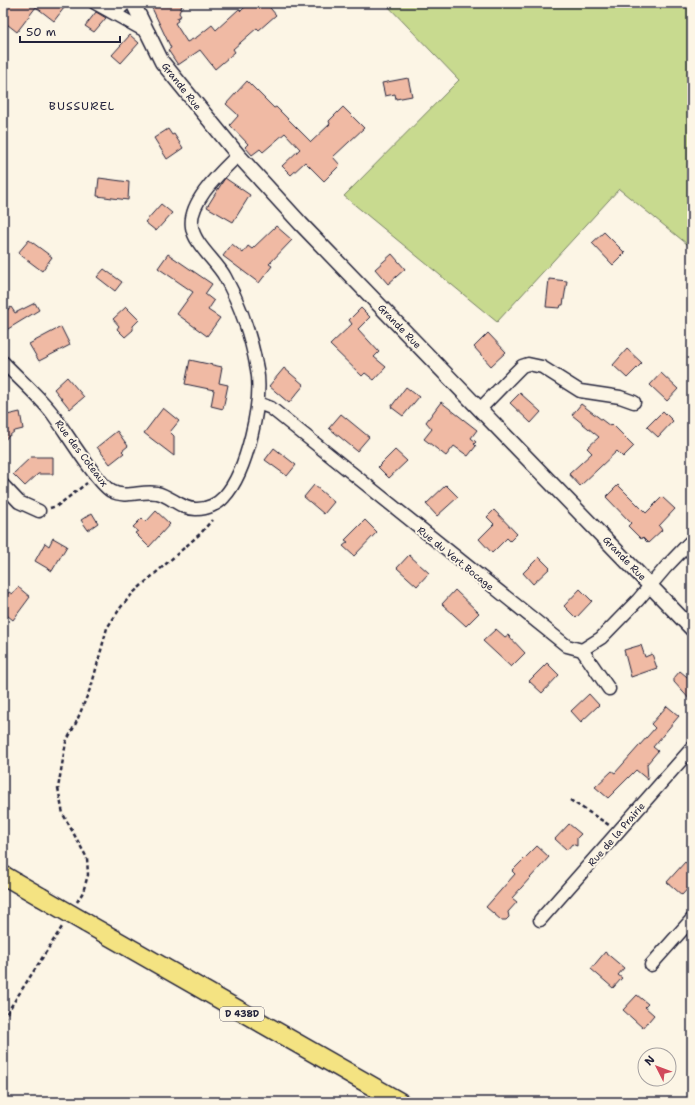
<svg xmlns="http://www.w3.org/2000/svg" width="695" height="1105" font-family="'Shantell Sans',sans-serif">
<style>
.green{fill:#c8da8f;stroke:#757e65}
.building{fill:#f0baa4;stroke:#22223b}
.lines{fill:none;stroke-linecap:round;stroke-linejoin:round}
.minor-casing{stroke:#22223b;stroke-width:15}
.tertiary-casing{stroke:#22223b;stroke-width:17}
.primary-casing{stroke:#22223b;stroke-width:21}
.path{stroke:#22223b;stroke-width:2.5;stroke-dasharray:4 3;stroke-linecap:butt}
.minor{stroke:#fcf5e5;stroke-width:12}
.tertiary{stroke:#fcf5e5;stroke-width:14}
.primary{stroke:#f4e382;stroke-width:18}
.primary-bridge-casing{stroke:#22223b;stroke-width:21;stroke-linecap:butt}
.primary-bridge{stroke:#f4e382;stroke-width:18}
.labels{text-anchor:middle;stroke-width:4;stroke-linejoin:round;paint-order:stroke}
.shield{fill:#fcf5e5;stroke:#63616e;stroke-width:1}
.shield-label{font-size:9px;font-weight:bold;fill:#22223b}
.street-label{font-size:10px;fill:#22223b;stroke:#fcf5e5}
.quarter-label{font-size:12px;letter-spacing:1px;fill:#22223b;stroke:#fcf5e5}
</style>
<rect width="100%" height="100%" fill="#fcf5e5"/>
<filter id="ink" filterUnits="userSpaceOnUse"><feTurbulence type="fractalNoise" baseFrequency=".025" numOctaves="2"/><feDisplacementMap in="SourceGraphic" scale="8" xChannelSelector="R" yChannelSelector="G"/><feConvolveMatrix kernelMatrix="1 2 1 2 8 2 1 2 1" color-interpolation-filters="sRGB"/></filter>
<g filter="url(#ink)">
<path class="green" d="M385,3h307v245l-73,-59 -122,133 -153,-126 115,-116z"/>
<path class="building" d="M8,3h49l7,5 -10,13 -18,-14 -19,25 -14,-11v-11z
M162,3h21l-4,10 2,3 -4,2 1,3 -3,2 12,19 10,-5 15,-12 4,5 23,-21 2,2 8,-8h17l10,12 -17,15 -2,-2 -24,21 2,3 -20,17 -15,-19 -22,15 -10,-15 3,-2 -19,-40z
M96,12l10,6 -12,14 -9,-6z
M130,35l9,8 -18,20 -9,-8z
M408,78l4,18 -16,3 -1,-5 -10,2 -3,-13z
M247,81l27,27 2,-1 35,35 19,-18 -1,-3 14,-14 21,21 -31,29 7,8 -16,16 -19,-19 -14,13 -9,-9 18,-17 -15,-16 -22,19 -3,-3 -8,6 -7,-8 3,-3 -18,-19 8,-9 -1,-2 -11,-10z
M168,129l4,6 2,-1 9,14 -16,11 -13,-21z
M99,178l30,4 -1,18 -31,-4z
M225,178l25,17 -17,27 -26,-15z
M161,204l11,9 -16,18 -11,-9z
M276,226l16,14 -23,24 3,2 -13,17 -36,-27 9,-12 11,9 5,-7 4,3z
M604,232l21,21 -12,12 -21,-22z
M29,240l23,17 -10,14 -24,-18z
M168,254l44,30 -7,10 9,7 -6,9 12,8 -13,18 -30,-22 16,-22 -35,-24z
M392,254l13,15 -17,15 -13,-15z
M104,269l18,13 -7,9 -18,-14z
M549,279l18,2 -4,24h-2l-1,3 -14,-1z
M35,303l4,7 -36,22v-19l8,-6 4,6z
M126,307l13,13 -6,6v4l-8,7 -8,-8 2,-3 -6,-7z
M361,308l9,9 -12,12 21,23 -5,5 12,10 -12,13 -9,-7 -3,3 -32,-31 22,-21 -3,-4z
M61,327l9,18 -31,16 -10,-17z
M488,333l18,19 -15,14 -17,-19z
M627,349l15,14 -15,15 -14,-13z
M190,360l32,7 -3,16 9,2 -5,24 -12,-3 3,-16 -29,-6z
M284,368l20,17 -15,18 -20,-17z
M661,373l17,16 -11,12 -17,-16z
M67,377l17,20 -14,12 -16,-20z
M406,387l13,10 -16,19 -12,-9z
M520,393l21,19 -10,11 -21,-20z
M441,402l36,28 -6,8 5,4 -2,2 2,2 -8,10 -14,-10 -8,10 -22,-17 8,-10 -6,-7z
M581,404l29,22 2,-2 22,22 -11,11 -6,-6 -37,35 -11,-12 23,-21 -5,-5 12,-11 -27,-22z
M163,408l16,13 -9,11 4,4v20l-30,-23z
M663,411l10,10 -15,16 -11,-10z
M20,412l3,17 -8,2 -12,10v-23l4,-3z
M341,414l28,23 -12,14 -28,-23z
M117,431l11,15 -6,5 2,2 -14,11 -13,-17z
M274,448l22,17 -9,11 -22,-16z
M395,450l12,11 -18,17 -11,-11z
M31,457h22v17h-15l-13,12 -12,-12z
M314,485l20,17 -10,12 -20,-17z
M446,485l12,12 -21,19 -11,-12z
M618,485l28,28 16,-16 13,12 -16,17 3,4 -14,13 -6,-6 -1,2 -13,-13 3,-3 -25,-26z
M494,510l23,24 -7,7 -3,-3 -15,15 -13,-14 15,-15 -7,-7z
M156,511l14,13 -21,23 -14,-14 3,-2 -5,-4 9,-9 4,4z
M92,513l6,10 -10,7 -7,-10z
M365,520l12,12 -23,24 -11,-10 5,-4 -3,-2z
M53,538l14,8 -15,25 -17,-10 10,-18 4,3z
M409,555l20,18 -12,13 -20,-18z
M539,557l11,11 -17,16 -10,-11z
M18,587l12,10 -17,23 -10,-8v-12l6,-8 3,2z
M580,589l12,12 -16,17 -12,-12z
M455,590l24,23 -13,13 -24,-22z
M496,629l9,8 3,-2 17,18 -14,14 -28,-26z
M641,645l4,12 7,-3 5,14 -26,9 -7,-27z
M547,663l12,12 -17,18 -13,-12z
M680,671l12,10v21l-18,-20v-4z
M589,694l10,11 -18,17 -10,-11z
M667,706l12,10 -26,31 5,4 -11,13 1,16 -12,-10 -28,28 -13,-11 17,-16 3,2 40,-45 -4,-4z
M569,824l12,10 -4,4v8l-5,-2 -5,6 -12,-11z
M537,846l12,11 -37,41 5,4 -9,10 1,5 -3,3h-5l-15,-13 29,-33 -3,-3z
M685,862l7,6v16l-10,11 -15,-13z
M605,952l19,16 -6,7 4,3 -9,10 -22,-19z
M637,995l11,9 -3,3 9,8 -11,13 -20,-18z"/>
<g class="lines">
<defs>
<path id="minor" d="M95,3l54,30
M111,12l7,-2 8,-7
M3,362c16,17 35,33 49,51 12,16 44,69 59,78 15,8 30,-1 46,2 14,3 25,17 40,16 10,0 21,-5 27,-12 23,-25 39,-96 33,-128 -6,-33 -16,-63 -32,-92 -8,-15 -31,-33 -33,-50 -4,-25 29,-55 46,-72
M258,403l13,5 296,238 15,4 19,-12 37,-38 28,-33 26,-27
M480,409l34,-35 8,-8 6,-2 14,3 38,24 40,6 14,5
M3,485l16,17 20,9
M582,650l27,39
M540,920l152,-172
M651,965l41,-46"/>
<path id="tertiary" d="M133,3l29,59 76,93 63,69 391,405"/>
<path id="primary" d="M3,875l38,22
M86,923l314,179"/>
</defs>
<use href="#minor" class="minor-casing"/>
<use href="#tertiary" class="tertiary-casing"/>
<use href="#primary" class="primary-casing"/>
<path class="path" d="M50,508l7,-2 30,-23
M570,800l39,25
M77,902l6,-10 5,-17 -1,-17 -24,-44 -5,-26 8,-46 10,-19 16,-39 15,-56 14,-21 12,-14 68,-60 11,-13
M3,1019l59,-92"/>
<use href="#minor" class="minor"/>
<use href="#tertiary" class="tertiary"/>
<use href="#primary" class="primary"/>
<defs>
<path id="primary-bridge" d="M41,897l45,26"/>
</defs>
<use href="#primary-bridge" class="primary-bridge-casing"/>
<use href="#primary-bridge" class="primary-bridge"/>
</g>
</g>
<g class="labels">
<rect class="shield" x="220" y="1007" width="44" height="14" rx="3"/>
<g class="shield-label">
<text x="242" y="1017">D 438D</text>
</g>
<g class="street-label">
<text transform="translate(182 86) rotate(52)" y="4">Grande Rue</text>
<text transform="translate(400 326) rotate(46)" y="4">Grande Rue</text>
<text transform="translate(82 453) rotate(53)" y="4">Rue des Coteaux</text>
<text transform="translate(456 558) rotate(39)" y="4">Rue du Vert Bocage</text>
<text transform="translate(625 558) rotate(46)" y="4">Grande Rue</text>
<text transform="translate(616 834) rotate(-49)" y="4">Rue de la Prairie</text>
</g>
<g class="quarter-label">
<text x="82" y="110">BUSSUREL</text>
</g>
</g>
<rect width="695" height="1105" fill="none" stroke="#fcf5e5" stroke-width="16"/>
<rect x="8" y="8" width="679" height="1089" fill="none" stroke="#22223b" stroke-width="1.5" filter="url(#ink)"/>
<g transform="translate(657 1067) rotate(312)"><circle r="19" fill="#fcf5e5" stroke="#a5a1a1"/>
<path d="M0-3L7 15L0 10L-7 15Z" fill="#d1495b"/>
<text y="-6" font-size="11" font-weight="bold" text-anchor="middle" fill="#22223b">N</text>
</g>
<path d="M20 36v6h100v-6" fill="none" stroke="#22223b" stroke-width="2"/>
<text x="26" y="36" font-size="12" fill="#22223b" stroke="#fcf5e5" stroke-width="3" paint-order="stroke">50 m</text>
</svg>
